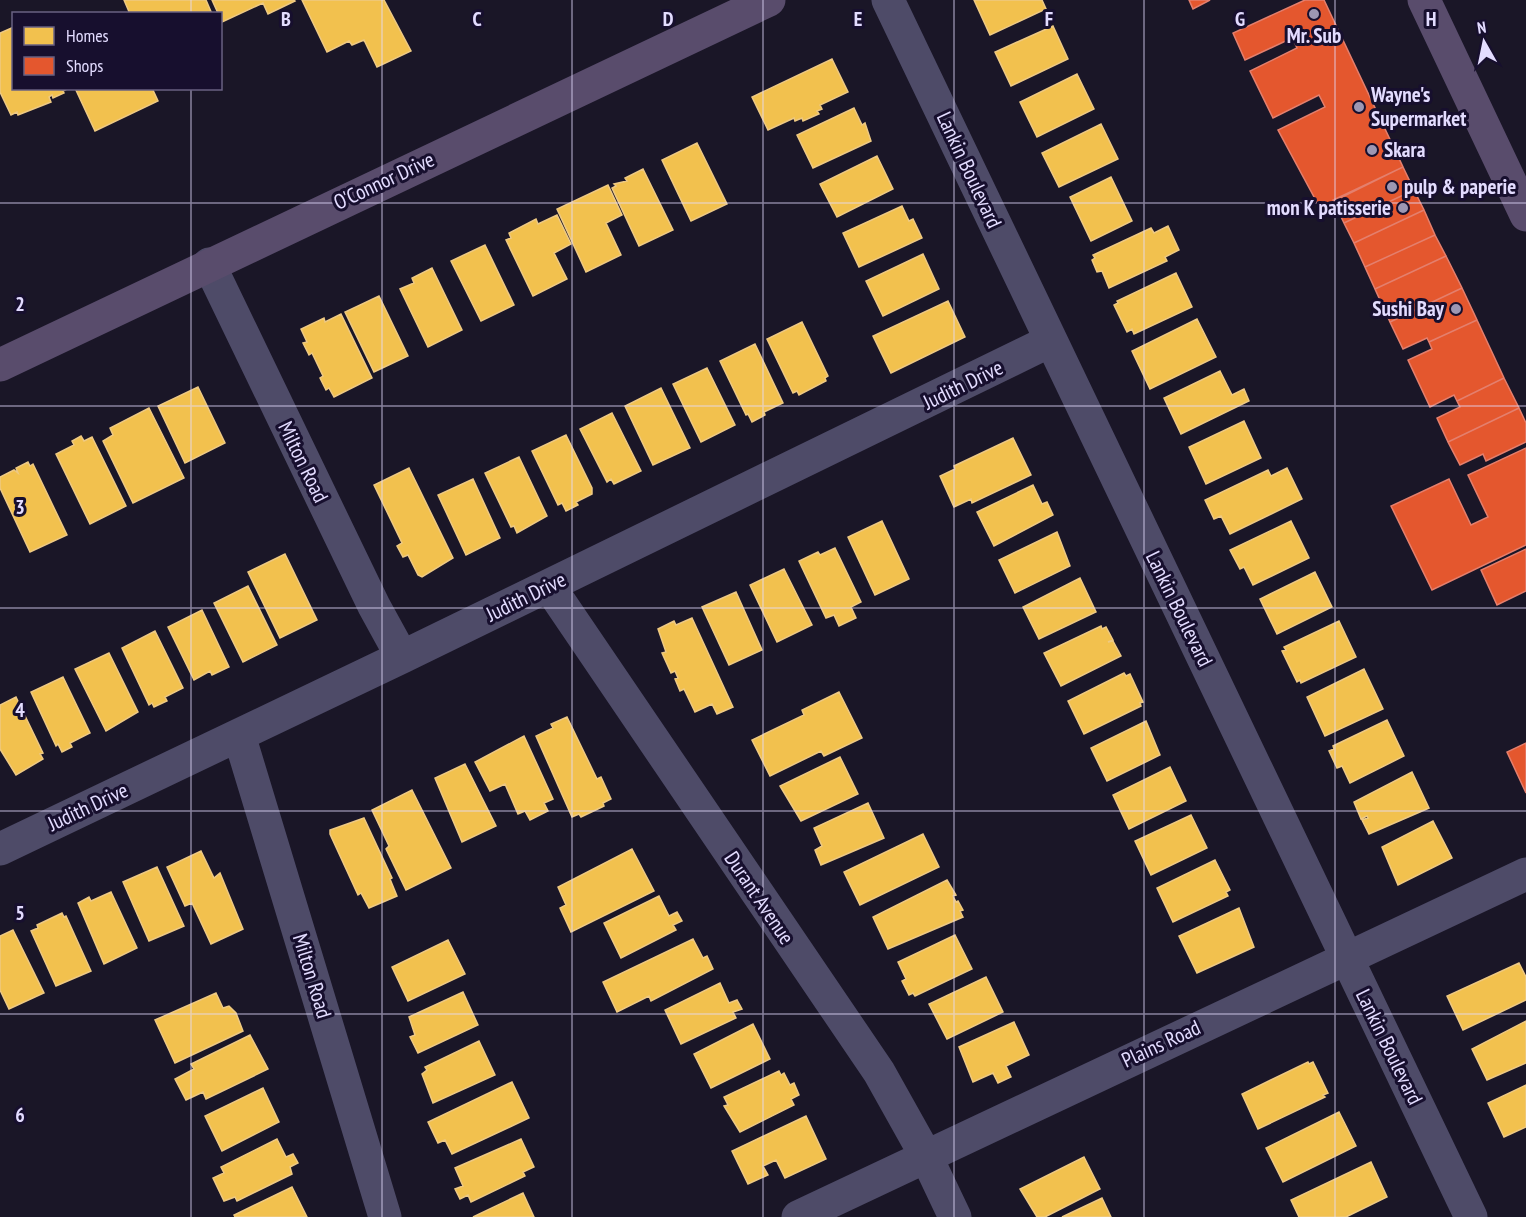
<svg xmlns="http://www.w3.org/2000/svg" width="1526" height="1217" font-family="'PT Sans Narrow',sans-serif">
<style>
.homes{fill:#f2c14e;stroke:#eec983;stroke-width:1.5}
.shops{fill:#e4572e;stroke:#e47f6d;stroke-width:1.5}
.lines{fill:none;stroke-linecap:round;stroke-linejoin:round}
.minor{stroke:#4e4b68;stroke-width:33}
.major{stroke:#594c6c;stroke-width:33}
.grid{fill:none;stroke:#e3dcff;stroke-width:1.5;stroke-opacity:0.55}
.poi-dot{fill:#9d97b3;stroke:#170f2e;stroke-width:2}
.labels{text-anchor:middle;stroke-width:6;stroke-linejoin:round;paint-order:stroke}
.poi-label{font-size:21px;font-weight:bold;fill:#e3dcff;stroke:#170f2e;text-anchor:start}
.street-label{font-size:21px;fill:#e3dcff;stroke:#170f2e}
.grid-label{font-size:20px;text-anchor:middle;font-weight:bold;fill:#e3dcff;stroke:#170f2e;stroke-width:6;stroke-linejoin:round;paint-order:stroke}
</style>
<rect width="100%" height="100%" fill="#1a1627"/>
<path class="homes" d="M124,0h82l6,14h-82z
M212,0h82l1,1 -27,13 -5,-11 -41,19z
M302,0h82l27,51 -34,16 -13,-27 -12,5 -3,-4 -22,11z
M974,0h68l4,9 -56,26z
M1053,26l15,33 -57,27 -16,-34z
M14,27v61l53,1 -4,2 1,2 -11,5 -1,-3 -3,2 2,5 -33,13 -1,-3 -6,3 -11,-23v-59z
M832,59l16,33 -28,13 2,4 -5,2 2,3 -16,7 -1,-3 -7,3 -1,-3 -26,12 -16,-33z
M1077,74l17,35 -57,28 -17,-35z
M75,88h77l6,13 -63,30z
M854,108l8,17 3,-2 6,18 -58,27 -16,-33z
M1101,124l17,35 -59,28 -17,-34z
M697,143l30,61 -36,17 -29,-61z
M877,156l16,33 -56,28 -17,-33z
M643,169l30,61 -34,16 -27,-58 4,-2 -2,-2 13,-3 -2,-3z
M1111,177l21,44 -41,20 -21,-44z
M608,185l14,30 -16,8 15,32 -35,17 -29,-63z
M902,206l7,15 4,-2 9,19 -63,29 -16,-34z
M557,215l14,29 -17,9 13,26 -34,17 -27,-56 5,-2 -2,-5 27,-14 2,5z
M1168,226l11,24 -14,7 2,4 -58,27 -7,-17 -5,1 -5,-12 3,-2 -2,-3 58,-27 3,5z
M485,245l29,60 -33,16 -30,-60z
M923,254l16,35 -56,27 -17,-35z
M432,268l30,62 -34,17 -28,-58 14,-6 -2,-5z
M1176,273l16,34 -58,27 -2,-5 -5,3 -13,-27 4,-2 -1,-2z
M379,296l29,60 -34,16 -29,-60z
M948,301l17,36 -74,36 -18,-37z
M341,314l31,64 -38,19 -5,-9 -3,2 -6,-12 3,-2 -11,-23 -3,2 -6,-12 4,-1 -6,-13 23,-11 1,4z
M1197,319l19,38 -66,32 -18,-38z
M802,322l26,54 -3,2 1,3 -27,14 -2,-4 -4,2 -26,-54z
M755,344l28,59 -19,9 1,3 -13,7 -4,-8 -2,1 -26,-54z
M707,368l28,57 -34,17 -28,-58z
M1220,371l12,24 12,-6 5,12 -68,33 -17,-36z
M198,387l27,56 -40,20 -27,-57z
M661,388l29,60 -37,17 -28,-59z
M149,408l35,70 -51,25 -30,-62 10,-6 -3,-7z
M612,413l29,58 -27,13 -3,-5 -4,3 -27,-53z
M1244,421l17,37 -55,26 -17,-37z
M566,435l26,53v6l-16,8 2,3 -12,6 -4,-8 -4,2 -26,-54z
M81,436l3,5 8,-4 34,69 -36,18 -34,-70 18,-9 -2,-4z
M1013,438l18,37 -59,28 -1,-4 -17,8 -14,-31 15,-7 -1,-3z
M519,457l28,59 -30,17 -3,-7 -3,1 -26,-54z
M28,462l2,4 3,-2 34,71 -37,17 -30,-64v-11l14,-7 4,3 -2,-5z
M409,468l44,90 -31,19 -4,-2 -10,-20 -5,2 -6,-11 5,-3 -28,-58z
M1287,468l15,31 -72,35 -9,-18 -7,3 -9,-19 63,-30 3,6z
M473,479l27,59 -34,17 -28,-60z
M1033,485l9,19 5,-2 6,13 -59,31 -17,-34z
M882,521l27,58 -34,16 -27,-58z
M1291,521l18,37 -56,27 -9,-18 -4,2 -10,-19z
M1057,532l13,34 -55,27 -16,-33z
M835,548l26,54 -10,5 5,11 -17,8 -5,-11 -8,3 -27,-57 19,-9 2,3z
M285,554l32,66 -37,18 -32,-66z
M784,569l28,56 -35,17 -27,-57z
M1315,572l17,35 -55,27 -17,-35z
M1080,578l16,34 -57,27 -16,-32z
M248,586l29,59 -34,17 -29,-59z
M736,592l26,58 -33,15 -27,-58z
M202,610l27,57 -17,8 -2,-4 -16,9 -26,-53z
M692,618l41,89 -16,7 -5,-10 -17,8 -11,-23 -4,2 -5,-12 3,-1 -3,-7 -4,2 -9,-20 4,-1 -8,-23 16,-8 2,4z
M1339,621l17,36 -55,26 -1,-3 -3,2 -15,-31 4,-1 -2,-3z
M1101,626l1,3 4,-2 7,13 -5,2 5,-1 8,15 -60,30 -17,-33z
M155,631l28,57 -18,9 2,4 -13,6 -2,-4 -3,2 -27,-57z
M109,653l29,59 -32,19 -31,-62z
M1364,669l19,40 -58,27 -18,-39z
M1124,673l2,3 4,-2 13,28 -3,1 1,3 -57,28 -16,-33z
M63,677l27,56 -20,10 2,4 -10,5 -4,-8 -2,2 -25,-54z
M839,692l23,46 -38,18 -3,-5 -51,25 -18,-36 52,-25 -2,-5z
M16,697l27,56 -3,1 3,5 -27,16 -16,-26v-44z
M567,717l30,62 4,-2 10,22 -8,4 1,3 -23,11 -2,-3 -7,3 -36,-81 17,-8 -2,-4z
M1387,720l17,36 -54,27 -8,-17 -5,2 -8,-17 5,-2 -1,-3z
M1146,721l14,34 -53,26 -16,-33z
M524,736l29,63 -9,4 4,8 -18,9 -5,-9 -7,3 -13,-30 -15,7 -15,-29z
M840,757l18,37 -57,27 -21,-35z
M465,764l31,62 -34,16 -27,-64z
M1170,767l16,34 -57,28 -16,-34z
M1412,772l17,36 -60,26 -7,-14 6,-2 -1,-2 -6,3 -7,-17z
M412,790l39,78 -45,22 -20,-41 3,-3 -17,-36z
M868,803l16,35 -63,27 -6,-15 7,-4 -8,-18z
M1191,815l16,33 -56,27 -16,-34z
M364,818l28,60 -2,1 7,17 -28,12 -8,-15 -3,2 -28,-61v-4z
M1433,821l19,37 -54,27 -16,-38z
M923,834l16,33 -79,38 -16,-33z
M632,849l22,42 -83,41 -11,-24 6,-3 -8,-18z
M201,851l13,27 6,-5 23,56 -32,15 -19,-41 -7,3 -18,-39z
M1215,860l15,30 -4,2 2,4 -55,26 -16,-34z
M157,867l27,59 -35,15 -26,-59z
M947,880l9,15 -3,1 3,6 2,-1 5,9 -3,1 3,6 -75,32 -15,-32z
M111,892l26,56 -33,16 -26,-61 11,-6 2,4z
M659,896l10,20 8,-4 5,9 -9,4 3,5 -55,28 -17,-35z
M1239,908l15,39 -57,26 -18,-37z
M62,913l2,4 2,-1 25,55 -35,15 -25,-55 7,-3 -1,-3z
M13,930l31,63 -35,16 -9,-19v-54z
M955,935l17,34 -57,27 -2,-3 -4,2 -7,-14 4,-2 -8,-17z
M693,939l10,19 4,-2 6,13 -62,32 -2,-5 -32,16 -14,-30z
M448,940l17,34 -57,27 -16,-34z
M1519,963l7,14v23l-63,30 -16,-34z
M986,977l17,35 -56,27 -18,-35z
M720,983l9,20 8,-3 5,9 -9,3 3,6 -55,26 -16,-34z
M463,992l15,33 -60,28 -8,-16 5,-2 -6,-18z
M216,993l7,15 6,-2 7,7 7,18 -68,32 -20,-43z
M1526,1021v42l-39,17 -15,-31z
M1014,1022l15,33 -23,11 5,11 -13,6 -5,-10 -20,9 -14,-35z
M753,1024l17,35 -59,29 -17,-34z
M250,1035l18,34 -62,30 -3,-7 -17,8 -11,-21 19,-10 -3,-5z
M479,1041l16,34 -62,28 -11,-29 5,-4 -2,-3z
M1308,1062l1,2 4,-2 15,31 -5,2 2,2 -67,32 -16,-35z
M779,1071l2,4 3,-2 6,12 4,-2 5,12 -8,4 3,6 -54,27 -16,-26 4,-1 -4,-8z
M512,1082l17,36 -77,36 -7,-14 -7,3 -10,-21z
M1526,1085v42l-22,10 -16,-34z
M263,1088l16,34 -57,29 -17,-35z
M1339,1112l17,34 -73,36 -17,-34z
M806,1116l20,43 -41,19 -9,-18 -13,6 5,9 -20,9 -16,-33z
M277,1139l9,18 7,-3 5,9 -8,4 2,7 -55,27 -2,-4 -11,4 -11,-23 11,-5 -3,-6z
M521,1139l13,28 -11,5 2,4 -54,26 -3,-7 -8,4 -5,-10 8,-3 -8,-18z
M1084,1157l16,32 -55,28h-8l-17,-28z
M1371,1162l16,35 -41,20h-47l-8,-17z
M292,1187l15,30h-72l-1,-2z
M523,1193l11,24h-61z
M1102,1198l9,19h-49z"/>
<path class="shops" d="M1189,0h21l-17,9z
M1305,0h19l79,167 -83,41 -42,-78 47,-23 -6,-12 -46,23 -23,-47 47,-23 -5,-10 -47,22 -12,-27z
M1403,167l11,23 -70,33 -11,-23z
M1414,190l10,20 -70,33 -10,-20z
M1424,210l11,25 -70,32 -11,-24z
M1435,235l11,21 -71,33 -10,-22z
M1446,256l16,32 -72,34 -15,-33z
M1462,288l15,32 -48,22 -2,-4 -24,11 -13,-27z
M1477,320l27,58 -47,23 -3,-6 -24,12 -22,-47 24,-11 -3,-7z
M1504,378l15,30 -71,34 -11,-24 23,-11 -3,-6z
M1519,408l7,15v19l-40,19 -3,-7 -23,11 -12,-23z
M1526,448v97l-94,45 -41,-84 58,-27 22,46 17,-8 -20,-42z
M1526,549v42l-29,14 -16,-35z
M1526,743v50l-19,-41z"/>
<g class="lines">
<path class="minor" d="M888,0l583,1217
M209,264l165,342 28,51
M549,586l330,486 47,84 29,61
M239,735l146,482
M0,849l402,-192 648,-316
M798,1217l728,-343"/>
<path class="major" d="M1424,0l102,215
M0,365l769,-365"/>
</g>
<path class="grid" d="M191,0v14M382,0v1217M572,0v1217M763,0v1217M954,0v1217M1144,0v1217M1335,0v1217M191,88v1129M0,203h1526M0,406h1526M0,608h1526M0,811h1526M0,1014h1526"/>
<g class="poi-dot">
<circle cx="1314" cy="14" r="6"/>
<circle cx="1359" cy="107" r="6"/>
<circle cx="1372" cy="150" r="6"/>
<circle cx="1392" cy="187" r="6"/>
<circle cx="1403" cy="208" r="6"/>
<circle cx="1456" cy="309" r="6"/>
</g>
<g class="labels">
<g class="poi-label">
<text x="1314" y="43" text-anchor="middle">Mr. Sub</text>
<text x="1371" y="102">Wayne's<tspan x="1371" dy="24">Supermarket</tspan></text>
<text x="1384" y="157">Skara</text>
<text x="1404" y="194">pulp &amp; paperie</text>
<text x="1391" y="215" text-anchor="end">mon K patisserie</text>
<text x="1444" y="316" text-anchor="end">Sushi Bay</text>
</g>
<g class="street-label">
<text transform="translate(969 170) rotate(65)" y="7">Lankin Boulevard</text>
<text transform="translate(384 181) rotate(-25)" y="7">O'Connor Drive</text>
<text transform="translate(963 385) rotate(-26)" y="7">Judith Drive</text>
<text transform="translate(303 462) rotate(64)" y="7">Milton Road</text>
<text transform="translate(526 597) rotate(-26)" y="7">Judith Drive</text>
<text transform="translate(1179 609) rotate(64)" y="7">Lankin Boulevard</text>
<text transform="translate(88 807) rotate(-25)" y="7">Judith Drive</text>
<text transform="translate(759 898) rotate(56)" y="7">Durant Avenue</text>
<text transform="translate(312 976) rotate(73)" y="7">Milton Road</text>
<text transform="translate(1161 1044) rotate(-25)" y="7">Plains Road</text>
<text transform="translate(1389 1047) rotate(64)" y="7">Lankin Boulevard</text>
</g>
</g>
<g class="grid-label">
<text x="286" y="26">B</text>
<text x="477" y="26">C</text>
<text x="668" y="26">D</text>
<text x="858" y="26">E</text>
<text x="1049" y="26">F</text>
<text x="1240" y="26">G</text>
<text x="1431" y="26">H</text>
<text x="20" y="311">2</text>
<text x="20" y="514">3</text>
<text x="20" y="717">4</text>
<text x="20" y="920">5</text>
<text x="20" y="1122">6</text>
</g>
<rect x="12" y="12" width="210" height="78" fill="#170f2e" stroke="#696182" stroke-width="1.5"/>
<rect x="24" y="27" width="30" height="18" fill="#f2c14e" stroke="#696182" stroke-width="1.5"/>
<text x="66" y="42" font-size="18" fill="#e3dcff">Homes</text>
<rect x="24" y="57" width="30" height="18" fill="#e4572e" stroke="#696182" stroke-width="1.5"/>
<text x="66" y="72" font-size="18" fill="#e3dcff">Shops</text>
<g transform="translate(1484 42) rotate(351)" stroke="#170f2e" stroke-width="4.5" paint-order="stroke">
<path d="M0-4.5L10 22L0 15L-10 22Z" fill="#e3dcff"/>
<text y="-9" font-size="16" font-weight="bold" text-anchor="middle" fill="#e3dcff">N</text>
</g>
</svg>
